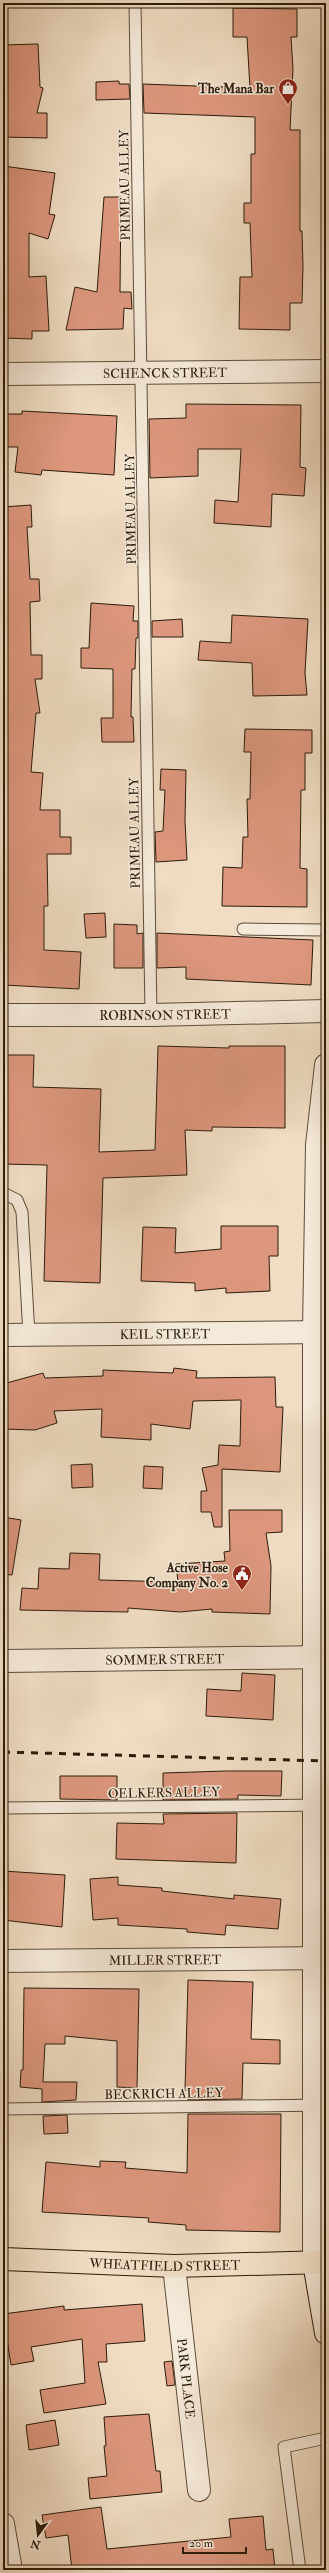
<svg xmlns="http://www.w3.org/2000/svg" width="329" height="2573" font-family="'IM FELL Double Pica',serif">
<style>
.building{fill:#dd977e;stroke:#2b1c0a}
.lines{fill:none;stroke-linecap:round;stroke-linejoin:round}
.service-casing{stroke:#5c4c38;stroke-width:13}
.minor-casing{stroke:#5c4c38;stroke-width:24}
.tertiary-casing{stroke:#5c4c38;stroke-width:24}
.secondary-casing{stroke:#2b1c0a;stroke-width:24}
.primary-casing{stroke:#2b1c0a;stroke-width:24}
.service{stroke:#f5e9d9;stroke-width:11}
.minor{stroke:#f5e9d9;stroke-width:22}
.tertiary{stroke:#f5e9d9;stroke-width:22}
.secondary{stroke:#f5e9d9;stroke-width:22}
.primary{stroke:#f0ddc4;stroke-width:22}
.rail{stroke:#2b1c0a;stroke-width:3;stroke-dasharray:7 7;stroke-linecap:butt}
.labels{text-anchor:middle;stroke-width:3;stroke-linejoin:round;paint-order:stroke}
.poi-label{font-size:13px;font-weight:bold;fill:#2b1c0a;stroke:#f5e9d9;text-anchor:end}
.street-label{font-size:13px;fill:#2b1c0a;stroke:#f5e9d9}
</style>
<rect width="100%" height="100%" fill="#f0ddc4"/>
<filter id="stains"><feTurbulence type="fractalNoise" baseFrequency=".005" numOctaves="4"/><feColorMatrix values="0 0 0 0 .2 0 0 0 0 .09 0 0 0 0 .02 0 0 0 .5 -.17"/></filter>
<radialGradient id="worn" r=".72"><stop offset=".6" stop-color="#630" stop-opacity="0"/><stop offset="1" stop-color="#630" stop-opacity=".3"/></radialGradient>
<path class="building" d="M233,8l64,1v28h-6l2,32 -3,61h10v101h2l1,35 -1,37h-12v27l-51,-1 1,-52h12l-2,-54h-6v-20h7v-49h4v-37l-111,-4 -1,-29 107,4 -3,-51h-14z
M38,44l2,43 3,1 -6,25h10v25l-44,-1v-92z
M119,81v3h10l1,15 -34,1v-18z
M3,166l52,7 -6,41 6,1 -7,24 -19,-6v44l17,-1 3,55h-17v8l-29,-1z
M104,197h17l-1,95h11l1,17 -8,-1 -1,21 -57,1 9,-43 22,5z
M186,404l115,1 -1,62 6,1 -2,28 -32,-2 -1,33 -57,-4 1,-23 23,2 3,-53h-43v27l-48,2 -1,-59 37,-1z
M22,411l95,5 -3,59 -72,-5 -1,5 -26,-3 3,-25h-15v-33h19z
M31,505l1,22h-5l3,52h9l1,22 -10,1 1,53h11v24h-7l5,34h-4l-5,59 12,1 -3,37h20v27h11v17h-24l1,52h-4v44l37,2 -2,37 -76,-4v-478z
M91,603l43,3 -1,15h5v17h-2l-1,31h-3l-1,48h2l1,25h-32l-1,-24h12v-49l-32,-1v-20h8z
M232,615l76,4 -3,54 2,22 -54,1 -1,-33 -54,-3 2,-19 31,2z
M182,619l1,18h-31v-16z
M245,729l67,1v23h-7v37h-4l-1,78 7,1v38l-85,-1 1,-39 19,1 1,-31h5l-1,-38h3l1,-47h-7z
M161,769l25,1 -1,51 2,39 -31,2 -1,-30 8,-1 2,-41h-5z
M105,913l1,24 -20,1 -2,-24z
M114,924l23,1v9l6,-1v35h-29z
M157,933l156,7 -2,45 -125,-6v-12l-29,1z
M158,1046l71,2v-2h56v82l-73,-1v4l-27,-1 2,45 -84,3 -3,105 -56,-2 3,-116 -44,-1v-109h31l-1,32 68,2 -2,63 56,-2z
M221,1226h57v30h-9l1,35 -44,2v-5l-31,3v-8l-54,-2 2,-54 33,1 -1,25 46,-4z
M174,1368l23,3 -1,7 79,-1 1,30h7l-3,65 -58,-3v58h-8l-3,-15h-10v-21h6l-5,-23 16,-3 1,-20 21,1 1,-46 -48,1 -3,28 -39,-5v16l-50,-3 1,-28 -48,2 3,12 -22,7 -32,-1v-45l40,-11 2,5 58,-2v-6l70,3z
M92,1464l1,23 -21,1 -1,-23z
M144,1466l19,1 -1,22 -19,-1z
M229,1510h53v22l-16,1 5,33 -1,48 -58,-2v-3l-32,3 -52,-4v4l-108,-2 2,-22 16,1 1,-21 30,1 1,-16 30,1 -1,26 79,2 -2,-18 49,-3 -1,-9 6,-1z
M3,1517l18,3 -9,55 -9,-1z
M242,1673l33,2 -2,45 -67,-4 1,-27 34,2z
M225,1771h57l-1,25 -43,-1v4l-75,1v-27z
M60,1776h57v24l-57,-1z
M237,1813l-1,50 -120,-4 1,-36 47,1 -1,-10z
M3,1871l62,4 -3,52 -59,-7z
M118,1877v8l44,3v3l72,8v-4l47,4 -3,30 -52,-4 -1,10 -38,-3v-3l-69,-4v-7l-25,2 -3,-41z
M188,1980l65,2 -2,57 29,1v24l-37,-1 -1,36 -54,1v-10h-3z
M24,1988l115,1 -2,99 -20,-1v-46l-52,-5v8h-20l-2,38h34l-1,18 -34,2v-13l-22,-2 1,-17h2z
M188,2114h93l-1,118 -94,-2v-5l-38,-3 1,-4 -107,-6 4,-50 54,5v-6l26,1 -1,6 62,5z
M67,2115l1,18 -24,1 -1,-18z
M142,2304l3,37 -39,3 1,18h-9l8,42 -62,9 -4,-23 45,-7 -3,-44 -51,8 3,14 -23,4 -8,-51 61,-8v4z
M172,2361l3,24 -8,1 -3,-24z
M149,2414l7,57h4l2,21 -72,7 -2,-21 19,-2 -3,-30h2l-2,-29z
M55,2420l4,25 -30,5 -3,-25z
M101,2507l6,42 124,-12 -2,-18 34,-3 3,34 7,-1 2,21h-203l-4,-35 -22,3 -4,-23z"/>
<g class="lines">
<defs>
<path id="service" d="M135,3l16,1012
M243,929l83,1
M3,1193l14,7 5,12 7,123
M3,1808l323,-3
M3,2109l323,-4
M300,2570l-16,-123 42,-9"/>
<g id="minor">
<path id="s1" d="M3,374l323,-3"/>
<path id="s2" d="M3,1335l323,-3"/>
<path id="s3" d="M3,1661l323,-4"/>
<path id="s4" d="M3,1961l323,-3"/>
<path id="s5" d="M174,2266l25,224"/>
<path d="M3,2524l8,46"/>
</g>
<g id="tertiary">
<path id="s6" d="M3,1015h148l175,-4"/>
<path d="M314,2262v-930l3,-187 9,-80"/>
</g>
<path id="secondary" d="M314,2262l12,71"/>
<g id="primary">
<path id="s7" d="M3,2259l171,7 152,-4"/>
</g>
</defs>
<use href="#service" class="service-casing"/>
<use href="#minor" class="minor-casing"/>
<use href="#tertiary" class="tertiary-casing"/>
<use href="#secondary" class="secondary-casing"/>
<use href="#primary" class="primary-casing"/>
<use href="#service" class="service"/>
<use href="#minor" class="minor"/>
<use href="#tertiary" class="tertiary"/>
<use href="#secondary" class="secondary"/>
<use href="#primary" class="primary"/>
<path class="rail" d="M3,1752l323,9"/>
</g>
<defs>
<symbol id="shop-pin" viewBox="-11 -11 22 30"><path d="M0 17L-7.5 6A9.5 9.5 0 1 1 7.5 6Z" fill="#8f2418" stroke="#f5e9d9"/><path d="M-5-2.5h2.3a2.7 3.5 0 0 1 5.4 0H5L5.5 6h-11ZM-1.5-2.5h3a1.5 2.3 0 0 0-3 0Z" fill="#fff"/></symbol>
<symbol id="civic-pin" viewBox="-11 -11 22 30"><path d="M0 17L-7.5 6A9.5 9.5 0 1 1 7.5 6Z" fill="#8f2418" stroke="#f5e9d9"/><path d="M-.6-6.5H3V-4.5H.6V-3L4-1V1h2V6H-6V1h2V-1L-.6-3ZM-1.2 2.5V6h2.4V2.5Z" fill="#fff"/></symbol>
</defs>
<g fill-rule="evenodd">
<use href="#shop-pin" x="277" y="77" width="22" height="30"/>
<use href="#civic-pin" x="231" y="1563" width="22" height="30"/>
</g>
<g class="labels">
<g class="poi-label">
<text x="274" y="93">The Mana Bar</text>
<text x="228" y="1572">Active Hose<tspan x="228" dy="15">Company No. 2</tspan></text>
</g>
<g class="street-label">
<text transform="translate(124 185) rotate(-91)" y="5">PRIMEAU ALLEY</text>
<text dy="5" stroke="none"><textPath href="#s1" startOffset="162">SCHENCK STREET</textPath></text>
<text transform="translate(130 509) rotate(-91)" y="5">PRIMEAU ALLEY</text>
<text transform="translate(134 833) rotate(-91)" y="5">PRIMEAU ALLEY</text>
<text dy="5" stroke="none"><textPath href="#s6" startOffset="162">ROBINSON STREET</textPath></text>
<text dy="5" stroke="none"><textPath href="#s2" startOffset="162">KEIL STREET</textPath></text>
<text dy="5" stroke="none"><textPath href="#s3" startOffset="162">SOMMER STREET</textPath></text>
<text transform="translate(164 1792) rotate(-1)" y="5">OELKERS ALLEY</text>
<text dy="5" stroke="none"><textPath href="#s4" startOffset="162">MILLER STREET</textPath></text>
<text transform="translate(164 2093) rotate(-1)" y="5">BECKRICH ALLEY</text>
<text dy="5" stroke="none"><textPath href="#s7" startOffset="162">WHEATFIELD STREET</textPath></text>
<text dy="5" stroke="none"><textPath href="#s5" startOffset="113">PARK PLACE</textPath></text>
</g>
</g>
<rect width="329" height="2573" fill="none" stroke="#f0ddc4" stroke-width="16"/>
<rect x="4" y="4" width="321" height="2565" fill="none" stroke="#2b1c0a" stroke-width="2"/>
<rect x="8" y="8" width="313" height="2557" fill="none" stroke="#2b1c0a"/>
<g transform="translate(38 2535) rotate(195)" stroke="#f5e9d9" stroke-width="3" paint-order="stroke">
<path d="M0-3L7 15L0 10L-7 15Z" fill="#2b1c0a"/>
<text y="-6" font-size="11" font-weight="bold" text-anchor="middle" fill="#2b1c0a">N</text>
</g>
<path d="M183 2547v6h63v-6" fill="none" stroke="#2b1c0a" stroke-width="2"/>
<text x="189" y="2547" font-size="12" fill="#2b1c0a" stroke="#f5e9d9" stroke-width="3" paint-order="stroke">20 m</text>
<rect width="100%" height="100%" filter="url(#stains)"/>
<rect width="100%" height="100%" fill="url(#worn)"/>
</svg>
